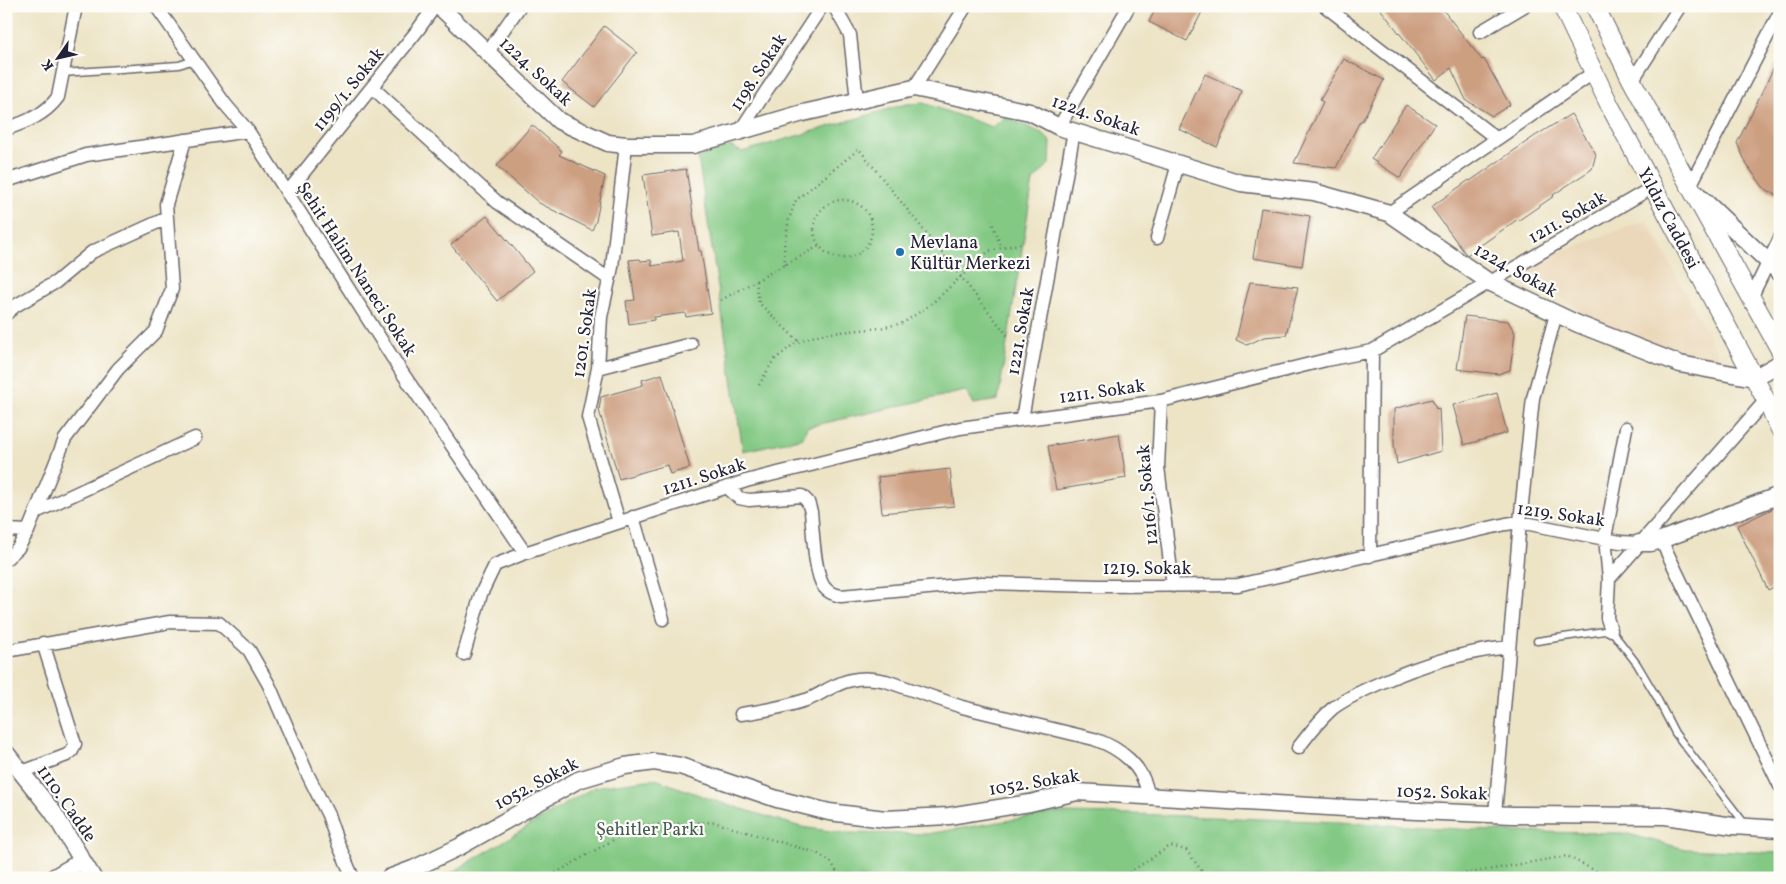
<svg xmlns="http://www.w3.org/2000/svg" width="1786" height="884" font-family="Vollkorn,serif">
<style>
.built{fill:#ebd8ba}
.green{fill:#83c984;stroke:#527660}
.building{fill:#cd9f81}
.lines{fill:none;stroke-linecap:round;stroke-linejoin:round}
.service-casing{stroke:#69666c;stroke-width:9}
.minor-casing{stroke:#69666c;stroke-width:15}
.tertiary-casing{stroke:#69666c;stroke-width:19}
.secondary-casing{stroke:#69666c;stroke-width:20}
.path{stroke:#69666c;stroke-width:2.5;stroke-dasharray:1 4;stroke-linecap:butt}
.service{stroke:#fff;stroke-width:6}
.minor{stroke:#fff;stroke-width:12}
.tertiary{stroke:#fff;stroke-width:16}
.secondary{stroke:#fff;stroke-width:18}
.poi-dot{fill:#1f6fb2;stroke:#fdfcf7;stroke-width:2}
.labels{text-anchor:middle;stroke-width:4.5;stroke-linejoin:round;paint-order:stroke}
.street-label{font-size:18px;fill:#22223b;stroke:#fdfcf7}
.poi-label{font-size:18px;fill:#22223b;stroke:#fdfcf7;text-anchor:start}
.park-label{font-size:18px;fill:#445c55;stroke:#fdfcf7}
</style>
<rect width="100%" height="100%" fill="#fdfcf7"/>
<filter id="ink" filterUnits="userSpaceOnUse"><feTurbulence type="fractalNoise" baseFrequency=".02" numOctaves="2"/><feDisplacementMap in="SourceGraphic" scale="10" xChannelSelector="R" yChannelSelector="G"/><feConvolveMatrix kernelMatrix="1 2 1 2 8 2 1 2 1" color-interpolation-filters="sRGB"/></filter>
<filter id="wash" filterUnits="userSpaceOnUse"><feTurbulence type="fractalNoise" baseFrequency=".0096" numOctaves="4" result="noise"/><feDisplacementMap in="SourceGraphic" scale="20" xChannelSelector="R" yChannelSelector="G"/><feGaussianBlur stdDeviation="1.12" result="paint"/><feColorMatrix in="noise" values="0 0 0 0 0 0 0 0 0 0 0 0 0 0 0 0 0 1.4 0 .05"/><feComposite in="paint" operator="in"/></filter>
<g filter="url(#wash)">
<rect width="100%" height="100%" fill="#ede4c6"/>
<path class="built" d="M1647,220l75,142 -54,-9 -74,-32 -69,-51 6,-8z"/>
<path class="green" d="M923,103l69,24 13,-10 37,16 9,9 -1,21 -17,18 -35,219 -24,4 -9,-13 -158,36 -4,11 -60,13 -45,-294 32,-11 12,6 164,-48z
M655,779l64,23 82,25 43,6 83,1 126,-21 81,1 204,8 173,10 113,1 61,16 95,4v25h-1343l14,-5 143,-86z"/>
<g id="blocks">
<path class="building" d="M1157,6h48l-18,35 -38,-19z
M1378,6h62l42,54 2,-1 26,46 -18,11 -26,-16 -15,-32 -15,12z
M604,26l33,26 -43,55 -32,-25z
M1780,55v142l-16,-9 -17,-23 -10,-22z
M1344,59l40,21 -22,41h-2l-24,47 -42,-5 29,-61 -3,-2z
M1205,74l37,17 -25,56 -38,-18z
M1406,105l29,19 -35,54 -29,-19z
M1571,114l25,40 -4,15 -39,26 1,1 -35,24 -1,-1 -51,36 -2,-2 -34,-46 38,-27 1,1 65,-45z
M532,125l30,26 -3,4 46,21 -9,45 -4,9 -53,-27 -42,-37z
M686,169l13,82h2l10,62 -25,4 -1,-4 -31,4v3l-25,4 -3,-23 9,-1 -6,-40 11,-1 1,2 10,-1 1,6 31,-5 -4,-29 -27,4 -9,-61z
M1261,208l49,8 -8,50 -49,-8z
M487,216l46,55 -36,30 -46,-56z
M1250,282l48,5 -12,48 -22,2 -17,8 -11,-5z
M1465,316l43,5 7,12 -5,37 -12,4 -41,-5z
M662,374l28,94 -20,6 -3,-9 -48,14 -20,-69 2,-13 42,-12 -1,-5z
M1497,393l10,40 -43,12 -11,-40z
M1432,399l4,10 3,-1 2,43 -44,13 -3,-19v-36z
M1119,434l7,44 -70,12 -8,-44z
M950,469l4,37 -72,7 -4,-36z
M1776,507l4,7v70l-12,6 -31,-64z"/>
</g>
</g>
<g filter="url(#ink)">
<use href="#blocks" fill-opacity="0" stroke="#69666c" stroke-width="1"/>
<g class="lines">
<defs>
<path id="service" d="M62,73l117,-8 15,-5
M1537,641l74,-11 26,34 19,32 19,37 70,91"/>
<path id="minor" d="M156,6l69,98 23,27 153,240 124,182
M834,6l16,29 7,66
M1325,6l172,133
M1480,32l44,-26
M487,53l33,-47
M1632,81l48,-75
M372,87l125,115 112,77
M914,88l52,-82
M1059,127l70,-121
M6,129c20,-7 39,-14 52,-32l18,-91
M740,131l82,-125
M6,181l80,-26 162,-24
M1690,186l90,-174
M287,193l130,-162 18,-25
M1389,213l204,-140
M1157,238l21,-74
M1751,298l29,-60
M6,314l9,-8 41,-24 36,-30 75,-34
M598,368l93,-24
M1161,401l-3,66 15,119
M1022,419l52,-288
M727,487l12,11 10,2 53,-4 6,6 3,10c2,18 3,61 13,75 4,5 11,8 17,9l141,-13 116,3 140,-1 268,-61 14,-2 100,20 19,1
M36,512l159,-74
M633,517l30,102
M619,522l-31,-105 10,-49 3,-51 11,-50 14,-122
M6,530l22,1
M1661,540l119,246
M1370,556l2,-205
M6,559l12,-11 10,-17 37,-92 53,-70 38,-38 16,-42 -6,-85 19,-64
M1609,579l157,-179
M1611,630l-4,-12 2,-39 -4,-41 21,-110
M6,651l164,-29 49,1 30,27 20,35 38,88 21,42 9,26 16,37
M464,654l17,-60 14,-29 30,-12 221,-72 214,-53 201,-27 165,-41 46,-9 281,-164
M741,714c22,-3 43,-7 65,-14 11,-3 20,-11 31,-15 16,-8 32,-8 49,-4l76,26 132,32c26,9 50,27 54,56
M1298,748c11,-14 21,-28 35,-40 15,-11 31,-18 47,-25 42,-19 83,-31 129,-36
M22,772l45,-17 5,-4 3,-7 -32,-101
M1495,814l25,-292 13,-124 23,-84"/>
<path id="tertiary" d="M439,6l120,115 49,22 18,2h67l110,-32 111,-25 116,24 29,15 182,56 73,9 75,21 100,69 89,42 102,40 74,14 26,-15
M1696,193l84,80
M1639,543h12l10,-3 119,-45
M6,753l47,59 40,66
M53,878l29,-17
M389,878l24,-9 46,-22 119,-67 47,-14 29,-4 26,4 97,33 52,13 56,7 64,-3 81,-13 47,-11 268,16 168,7 152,1 68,10 47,3"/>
<path id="secondary" d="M1562,6l48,100 156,294 14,29
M1595,6l37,75 148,269"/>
</defs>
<use href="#service" class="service-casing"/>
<use href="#minor" class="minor-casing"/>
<use href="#tertiary" class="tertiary-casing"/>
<use href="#secondary" class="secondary-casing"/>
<path class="path" d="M814 229a29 29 0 1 1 58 0a29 29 0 1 1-58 0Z
M991,220l10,27
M785,265l-1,-19 5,-27 7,-19 63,-51 149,187
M756,281l3,22 40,39
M721,300l98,-54
M759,385l14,-24 22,-18 26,-9 59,-6 23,-5 27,-18 59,-54 34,-8
M547,878l92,-53 74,-3 104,31 15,10 8,15
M1121,878l49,-32 16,4 21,28
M1441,878l126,-22 42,22"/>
<use href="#service" class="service"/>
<use href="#minor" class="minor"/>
<use href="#tertiary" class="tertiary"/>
<use href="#secondary" class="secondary"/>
</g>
</g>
<circle class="poi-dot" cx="900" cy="252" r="5"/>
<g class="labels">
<g class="street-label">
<text transform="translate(536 71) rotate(43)" y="6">1224. Sokak</text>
<text transform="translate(758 72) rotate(-57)" y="6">1198. Sokak</text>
<text transform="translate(348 89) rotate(-51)" y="6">1199/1. Sokak</text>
<text transform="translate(1096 115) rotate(19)" y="6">1224. Sokak</text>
<text transform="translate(1567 217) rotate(-30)" y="6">1211. Sokak</text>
<text transform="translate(1669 218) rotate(62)" y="6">Yıldız Caddesi</text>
<text transform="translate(357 269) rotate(57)" y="6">Şehit Halim Naneci Sokak</text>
<text transform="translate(1516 270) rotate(29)" y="6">1224. Sokak</text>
<text transform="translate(1020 331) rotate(-80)" y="6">1221. Sokak</text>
<text transform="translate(584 333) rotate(-82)" y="6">1201. Sokak</text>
<text transform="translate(1102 391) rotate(-8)" y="6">1211. Sokak</text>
<text transform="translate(704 476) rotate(-18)" y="6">1211. Sokak</text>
<text transform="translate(1147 495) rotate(-95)" y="6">1216/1. Sokak</text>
<text transform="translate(1561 514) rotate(8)" y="6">1219. Sokak</text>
<text x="1147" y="574">1219. Sokak</text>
<text transform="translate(1034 782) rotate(-9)" y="6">1052. Sokak</text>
<text transform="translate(536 783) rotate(-28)" y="6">1052. Sokak</text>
<text transform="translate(1442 792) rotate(2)" y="6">1052. Sokak</text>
<text transform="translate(67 803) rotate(55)" y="6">1110. Cadde</text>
</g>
<g class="poi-label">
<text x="910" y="248">Mevlana<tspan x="910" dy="21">Kültür Merkezi</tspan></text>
</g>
<g class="park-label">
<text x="650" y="835">Şehitler Parkı</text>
</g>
</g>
<rect width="1786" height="884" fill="none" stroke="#fdfcf7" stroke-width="25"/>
<g transform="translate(58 58) rotate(236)" stroke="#fdfcf7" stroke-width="4" paint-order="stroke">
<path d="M0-4L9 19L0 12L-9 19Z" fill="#22223b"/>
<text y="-8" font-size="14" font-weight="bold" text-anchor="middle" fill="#22223b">K</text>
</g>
</svg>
